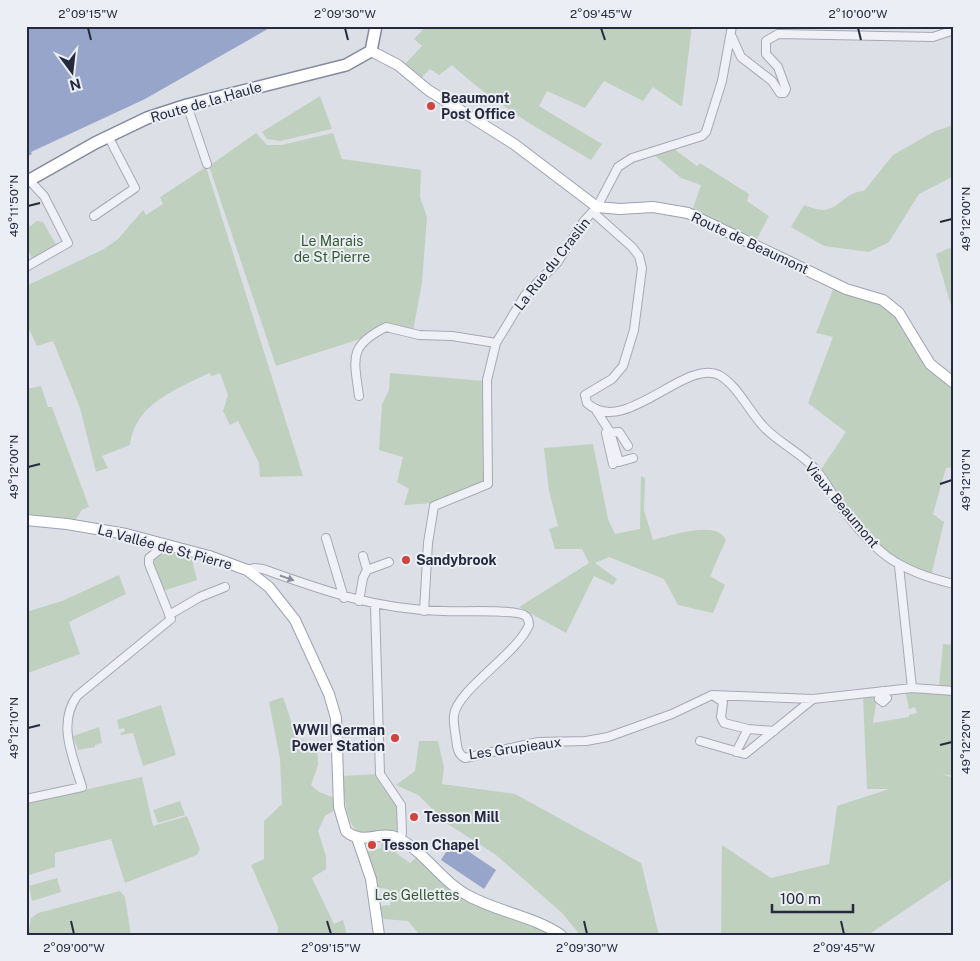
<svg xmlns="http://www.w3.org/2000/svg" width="980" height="961" font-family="'Public Sans',sans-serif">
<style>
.green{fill:#bfd1be}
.water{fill:#96a5c9}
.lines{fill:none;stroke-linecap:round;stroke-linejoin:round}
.minor-casing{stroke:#a6a9b4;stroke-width:10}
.major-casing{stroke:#9ca1b3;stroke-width:12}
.highway-casing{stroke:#84899e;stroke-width:14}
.minor{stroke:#f0f1f6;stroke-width:8}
.major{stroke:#fff;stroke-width:10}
.highway{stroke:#fff;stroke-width:11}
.oneway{fill:#8b8e9a}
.ticks{fill:none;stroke:#262a3e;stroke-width:2}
.poi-dot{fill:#d1433d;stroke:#eceef5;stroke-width:2}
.labels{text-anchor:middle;stroke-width:4;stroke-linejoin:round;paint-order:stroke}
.poi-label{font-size:14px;font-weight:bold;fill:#262a3e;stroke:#eceef5;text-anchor:start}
.street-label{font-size:14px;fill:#262a3e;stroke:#eceef5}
.park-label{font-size:14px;fill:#335a33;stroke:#eceef5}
.neatline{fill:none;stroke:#262a3e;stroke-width:2}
.ticks-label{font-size:12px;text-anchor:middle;fill:#262a3e}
</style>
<rect width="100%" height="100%" fill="#dddfe7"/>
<path class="green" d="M426,26h266l-10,81 -29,-20 -10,14 -39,-20 -19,27 -38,-17 -8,15 63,38 -11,16c-48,-28 -98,-57 -139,-95l-13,10 -9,-6 -11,11 -16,-14 19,-20 -8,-7z
M320,96l12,33 -52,12 -13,-2 -5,-7z
M954,125v51l-35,18 -30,48 -20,10 -45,-6 -33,-19 13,-22c5,2 14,5 20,5 16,-2 23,-19 40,-19l29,-36 42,-24z
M256,133l11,12h14l52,-12 9,26 79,11 -1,27 7,20 -5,66 -9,48 -28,-7 -22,14 -87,28 -67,-200z
M674,149l23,17 3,-3 49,31 -2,7 22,15 -13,25 -64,-30 9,-26 -20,-7 -27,-23z
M206,167l97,309 -43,1 -1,-14 -21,-42 -8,4 -7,-14 5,-16 -8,-22 -8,3 -3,-3c-33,17 -74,30 -79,72l-28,11 6,12 -12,4 -16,-64 -27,-67 -16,5 -7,-15 -4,2v-47l78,-37 14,-10 25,-29 3,5 17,-11 -3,-7z
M37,221l6,1 14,24 -24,15 -7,-16v-16z
M954,246v70l-18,-62z
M834,287l33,10 24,12 63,79v79l-8,1 -13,46 11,8 -13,54c-52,-15 -81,-63 -111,-105l26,-39 -38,-29 25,-66 -17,-4z
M390,373l94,8 -1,102 -49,20 -30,2 5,-16 -12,-7 6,-25 -24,-7 3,-46 7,-14z
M41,386l7,21h4l37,100 -7,3 -6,9 -50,-5v-125z
M593,444l15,75 7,15 25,-5 1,-53 4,2 -1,32 9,30c17,-4 64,-21 73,0l-16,36 15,9 -12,28 -35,-8 -14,-26 -55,-22 -14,6 22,16 -4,6 -19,-9 -28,57 -47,-26 70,-44 -7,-14h-27l-6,-20 9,-3 -9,-35 -5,-43z
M174,552l17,4 6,24 -34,11 -12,-26c5,-9 12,-12 23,-13z
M119,575l7,19 -57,28 11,32 -52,19 -2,-61 36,-11z
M943,644l11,1v42l-15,-2z
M905,689l49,2v85l-12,-2 12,4v99l-86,58h-147l1,-90 49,33 58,-14 8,-58 52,-17h-22l-4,-92 11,-2 3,3 -4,25 36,-6v-2l8,-2 -2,-6 -6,2z
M283,697l14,41 20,6 1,21 -7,20 8,7 16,6 1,11 -11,7 -7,15 8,25v13l-14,9 22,46 9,-4 4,15h-70l1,-8 -27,-62 13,-6v-38l18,-17 -2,-45 -11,-57z
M161,705l15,50 -33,11 -10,-33 -12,2 -1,-2 5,-2 -1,-3 -5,1 -2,-9z
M99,727l3,16 -7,2v2l-17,3 -5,-14z
M419,741h19l6,26 -2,17 73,10 126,69 18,72h-79l-18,-22 -66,-58 -48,-31 -30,-29 -22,-10 19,-14z
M378,774l3,11 16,18 3,27 -39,3c-16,-6 -17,-42 -18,-57z
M142,777l11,49 34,-10 13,33 -3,6 -72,28 -14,-44 -56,14v14l-29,9v-73z
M180,801l5,14 -27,8 -5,-13z
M382,840h11l9,5 -6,8 14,10 7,-6 45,41 62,22 22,12 -1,3h-125l-12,-14 -25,-2 -3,-13 11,-1 -3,-16 -10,-1 -11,-36 14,-4z
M57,878l4,14 -29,9 -3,-15z
M120,891l5,6 6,38h-103l3,-17 7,-5z"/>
<path class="water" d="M26,26h247l-128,73 -114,53 1,2 -6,3z
M453,841l43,29 -12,19 -43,-29z"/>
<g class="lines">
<defs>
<path id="minor" d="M732,37l9,20 31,24 8,12h4l2,-4 -8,-22 -12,-13v-13l12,-7 155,3 21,-7
M187,105l20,59
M597,207l-2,7 37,33 7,9 3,12 -8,62 -11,36 -11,13 -27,16 2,8c37,35 98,-45 132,-28 18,10 30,36 44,51 15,17 38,26 53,44 9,10 15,23 23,34 36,48 55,66 115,80
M94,216l41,-28 -27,-52
M26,267l42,-24 -24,-47 -15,-16
M359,396c-5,-38 -11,-50 27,-69l33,8 33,1 44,7
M596,410l14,22 9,30 14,-4
M613,464l-7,-31 13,-1 9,14
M326,538l18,60
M899,566l13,122
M247,570l7,-2 9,1c61,22 115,41 181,42 16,1 68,-2 80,4 4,2 5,5 5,10 -11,28 -72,65 -75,90 -1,7 1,16 2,23 1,8 1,16 9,20l73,-16 48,-1 22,-4 64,-23 40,-19 101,4 99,-11 42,3
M367,570l22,-8
M359,601l4,-23 4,-8 -4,-14
M375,605l5,169 21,31 1,28 -2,6
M424,611l4,-68 6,-37 54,-22 -1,-104 9,-37 14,-23 15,-25 32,-32 27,-42 13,-14 21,-40 14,-9 70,-22 4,-4 16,-51 10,-55
M169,615l31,-18 25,-10
M882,691l5,7 -4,4 -4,-3 4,-5
M714,696l9,6 -2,15 3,6 24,6
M700,741l45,13 68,-55
M736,752l12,-23 26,2
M26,799l56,-12c-9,-30 -25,-63 -5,-91l94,-77 -22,-55v-6l15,-12"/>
<path id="major" d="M371,51l27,14 30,25 86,54 83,63 23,2 33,-2 35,6 158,76 37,11 16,13 31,51 24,19
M26,520l41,4 59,10 83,22 38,14 22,17 26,33 34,74 7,24 3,89 7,24c16,15 35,-1 52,7 27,14 44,44 71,58 29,16 64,20 92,39
M357,838l14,41 8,56"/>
<path id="highway" d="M26,182l69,-39 52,-25 40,-13 159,-40 25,-14 5,-25"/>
</defs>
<use href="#minor" class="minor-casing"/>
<use href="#major" class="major-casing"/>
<use href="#highway" class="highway-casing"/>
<use href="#minor" class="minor"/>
<use href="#major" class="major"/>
<use href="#highway" class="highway"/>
</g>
<defs><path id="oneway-solid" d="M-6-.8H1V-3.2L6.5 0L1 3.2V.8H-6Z" transform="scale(1.25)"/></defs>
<use class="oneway" href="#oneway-solid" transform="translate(287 578) rotate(19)"/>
<path class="ticks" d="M88,28l3,12M345,28l3,12M601,28l4,12M858,28l3,12M28,206l12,-3M940,222l12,-3M28,467l12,-3M940,484l12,-4M28,728l12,-3M940,745l12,-3M71,921l3,13M327,921l4,13M584,921l3,13M841,921l3,13"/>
<g class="poi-dot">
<circle cx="431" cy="106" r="5"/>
<circle cx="406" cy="560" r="5"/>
<circle cx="395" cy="738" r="5"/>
<circle cx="414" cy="817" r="5"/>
<circle cx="372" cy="845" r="5"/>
</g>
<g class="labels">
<g class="poi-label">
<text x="441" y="103">Beaumont<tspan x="441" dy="16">Post Office</tspan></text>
<text x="416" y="565">Sandybrook</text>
<text x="385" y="735" text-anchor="end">WWII German<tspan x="385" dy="16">Power Station</tspan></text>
<text x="424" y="822">Tesson Mill</text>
<text x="382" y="850">Tesson Chapel</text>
</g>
<g class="street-label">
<text transform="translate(206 102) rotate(-16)" y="5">Route de la Haule</text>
<text transform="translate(750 243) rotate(25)" y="5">Route de Beaumont</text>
<text transform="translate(552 264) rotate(-52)" y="5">La Rue du Craslin</text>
<text transform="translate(842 505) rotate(50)" y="5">Vieux Beaumont</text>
<text transform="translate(165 547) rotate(15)" y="5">La Vallée de St Pierre</text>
<text transform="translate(515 748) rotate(-8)" y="5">Les Grupieaux</text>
</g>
<g class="park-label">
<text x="332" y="246">Le Marais<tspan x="332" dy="16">de St Pierre</tspan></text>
<text x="417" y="900">Les Gellettes</text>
</g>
</g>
<rect width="980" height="961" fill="none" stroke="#eceef5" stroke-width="55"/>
<g transform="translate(72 72) rotate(165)" stroke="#eceef5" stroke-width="4" paint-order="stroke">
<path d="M0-4L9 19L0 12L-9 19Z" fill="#262a3e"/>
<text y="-8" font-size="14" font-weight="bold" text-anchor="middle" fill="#262a3e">N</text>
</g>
<path d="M772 904v8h81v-8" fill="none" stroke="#262a3e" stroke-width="2.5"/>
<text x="780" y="904" font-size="15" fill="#262a3e" stroke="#eceef5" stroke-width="4" paint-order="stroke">100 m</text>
<rect x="28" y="28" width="924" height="906" class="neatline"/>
<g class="ticks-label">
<text x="88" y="18">2°09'15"W</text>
<text x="345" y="18">2°09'30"W</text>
<text x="601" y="18">2°09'45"W</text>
<text x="858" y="18">2°10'00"W</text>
<text transform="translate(14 206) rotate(-90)" y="4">49°11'50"N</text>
<text transform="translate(966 219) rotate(-90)" y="4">49°12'00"N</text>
<text transform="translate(14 467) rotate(-90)" y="4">49°12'00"N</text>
<text transform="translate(966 480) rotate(-90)" y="4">49°12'10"N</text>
<text transform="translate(14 728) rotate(-90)" y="4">49°12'10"N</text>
<text transform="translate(966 742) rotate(-90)" y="4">49°12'20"N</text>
<text x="74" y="952">2°09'00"W</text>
<text x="331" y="952">2°09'15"W</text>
<text x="587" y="952">2°09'30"W</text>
<text x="844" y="952">2°09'45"W</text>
</g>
</svg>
